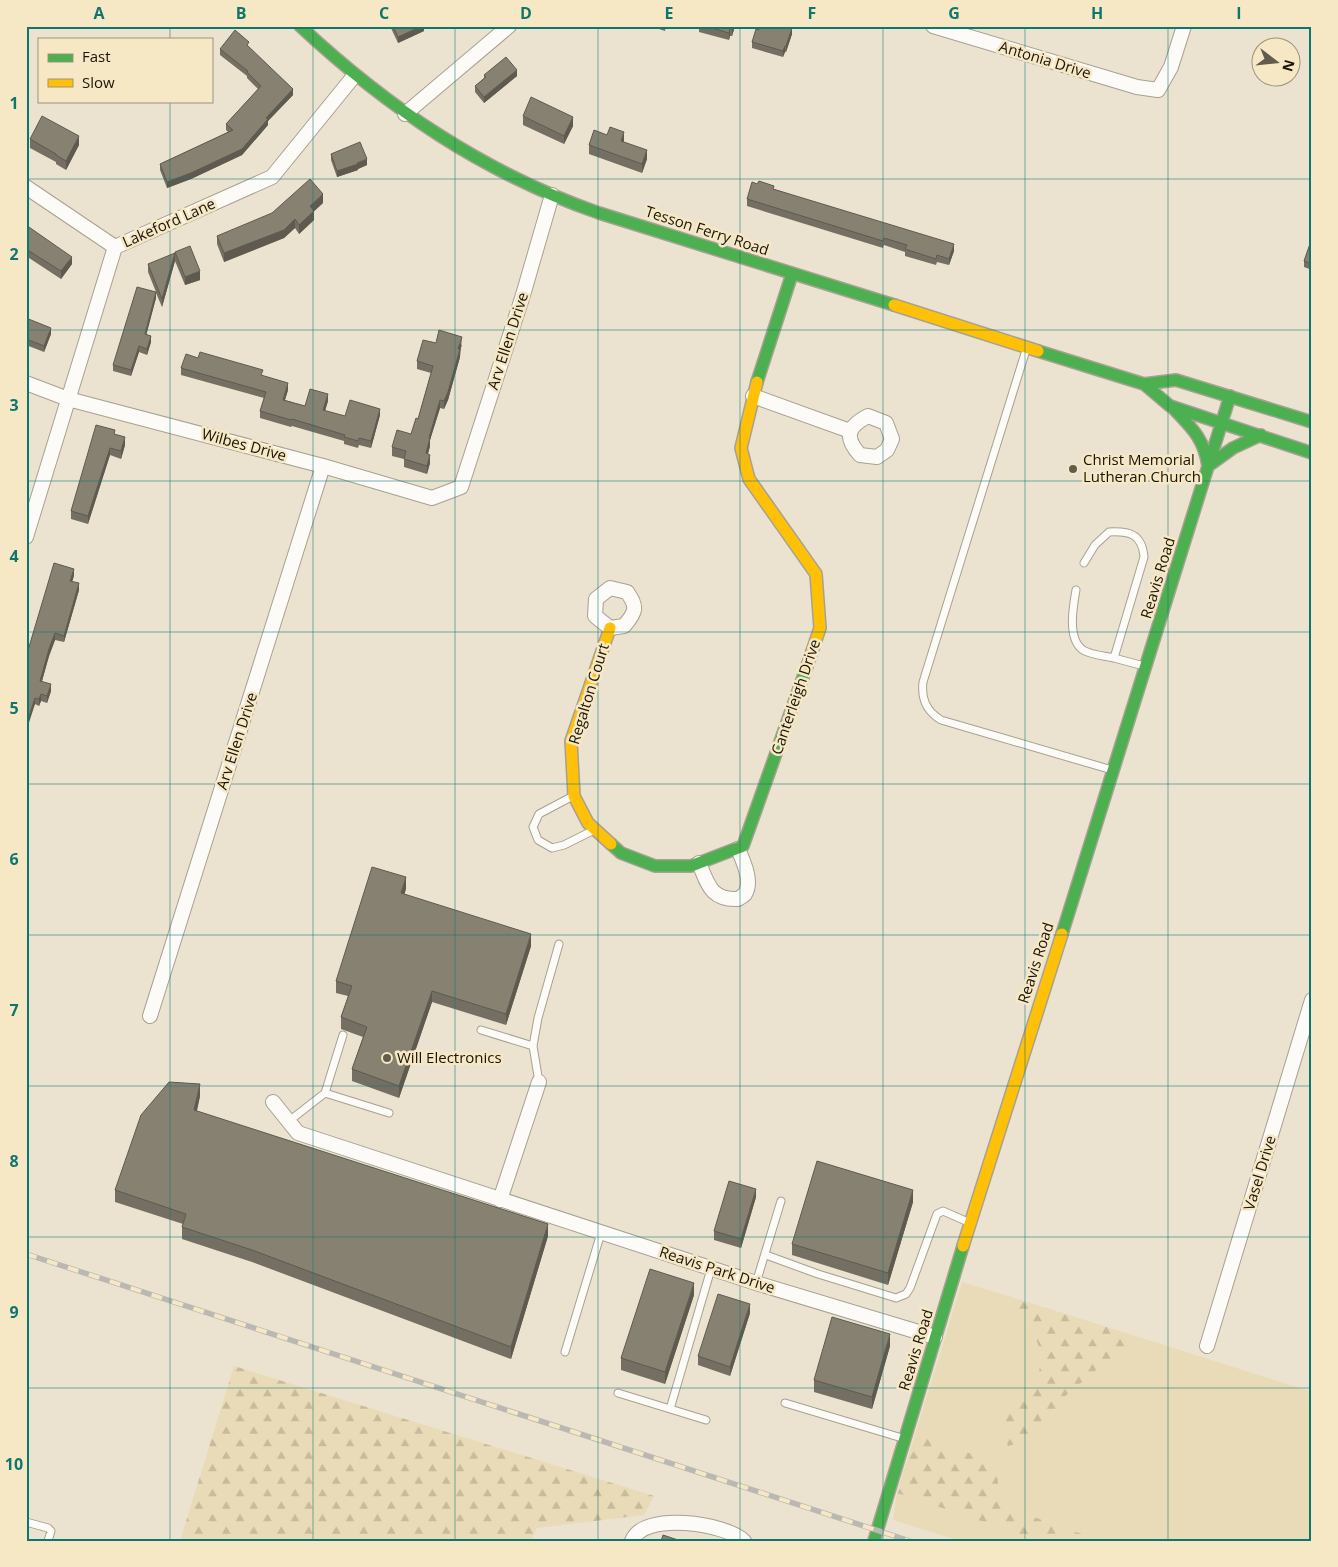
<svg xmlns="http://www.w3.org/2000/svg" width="1338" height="1567" font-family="'Open Sans',sans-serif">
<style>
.green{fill:#e9dbb7}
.forest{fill:url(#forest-firs)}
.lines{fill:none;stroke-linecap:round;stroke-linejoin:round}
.lane-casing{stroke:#a7a192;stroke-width:9}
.street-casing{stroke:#a7a192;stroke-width:16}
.fast-casing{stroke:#a7a192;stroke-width:14}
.slow-casing{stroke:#a7a192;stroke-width:14}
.lane{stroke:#fcfbf8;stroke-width:7}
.street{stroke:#fcfbf8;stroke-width:14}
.fast{stroke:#4caf50;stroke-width:11}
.slow{stroke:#ffc107;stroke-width:11}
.rail-casing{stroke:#bbb8b3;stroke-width:5.5}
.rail{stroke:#f6e8c5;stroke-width:4;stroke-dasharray:11;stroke-linecap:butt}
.wall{fill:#746f62}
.shaded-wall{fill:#5e5a50}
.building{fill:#878172;stroke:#5e5a50}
.grid{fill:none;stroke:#0f766e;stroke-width:1;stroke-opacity:0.55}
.poi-dot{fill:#625c4d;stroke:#f6e8c5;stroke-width:2}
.labels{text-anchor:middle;stroke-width:5;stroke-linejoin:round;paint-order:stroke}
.street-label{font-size:15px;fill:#191407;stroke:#f6e8c5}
.poi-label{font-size:15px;fill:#191407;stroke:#f6e8c5;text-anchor:start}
.neatline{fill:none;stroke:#0f766e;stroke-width:2}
.grid-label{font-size:16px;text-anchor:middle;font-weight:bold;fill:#0f766e}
</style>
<defs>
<pattern id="forest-firs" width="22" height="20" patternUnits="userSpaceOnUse" patternTransform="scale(1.25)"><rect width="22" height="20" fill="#e9dbb7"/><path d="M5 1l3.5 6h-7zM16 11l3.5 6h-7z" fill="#c7bb9c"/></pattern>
</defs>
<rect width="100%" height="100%" fill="#ebe3d0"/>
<path class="green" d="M962,1282l46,14 5,14 20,19 8,25 -3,28 -24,22 32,20 17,-26 38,-32 44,-27 167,53v149h-210l-102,-36 -85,-70z
M897,1493l144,48h-81l-67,-21z"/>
<path class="forest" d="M1008,1296l137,43 -44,27 -38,32 -17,26 -19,17 -19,5 -8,-15 14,-27 24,-22 3,-28 -8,-25 -20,-19z
M234,1366l420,130 -10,19 -107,13 -6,13h-351z
M915,1435l81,27 4,43 102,36h-61l-144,-48z"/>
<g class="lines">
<defs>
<path id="lane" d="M1026,350l-103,332c-2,17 3,29 18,38l171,50
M1076,590c-3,17 -9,49 7,60 8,5 22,6 31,8l30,-101c-2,-23 -14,-26 -35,-25l-14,13 -11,18
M1114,658l30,8
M573,796l-34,18 -6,13 5,13 14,8 12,-3 30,-15
M481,1030l52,16
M539,1082l-6,-36 5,-28 21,-74
M325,1093l64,20
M289,1121l36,-28 18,-58
M766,1255l52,19 78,24 10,-4 4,-6 27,-74 6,-3 25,11
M756,1283l25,-82
M565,1352l36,-119
M618,1393l88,27
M785,1403l117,35
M670,1409l41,-140
M26,1522l22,6 3,3 -3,10"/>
<path id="street" d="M933,26l204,61 21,3 13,-23 13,-41
M405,114l104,-88
M26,187l89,60
M26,383l42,16 255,67 109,32 29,-11 62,-192 29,-100
M753,396l97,35
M868,416l18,7 6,16 -5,11 -10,7 -17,-2c-16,-18 -13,-28 8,-39z
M26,537l89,-290 157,-70 82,-101
M610,588l17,4c11,15 9,20 -3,34l-14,2 -15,-12 1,-17z
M699,863c9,22 12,37 39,36 3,-2 5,-3 7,-5 8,-13 -2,-33 -7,-45
M150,1016l173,-550
M273,1102l25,31 458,150 179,54
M500,1200l39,-118
M1207,1346l105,-346
M632,1541c11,-30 93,-18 112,0"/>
<path id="fast" d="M300,26c88,82 184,147 299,187l295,92
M1038,351l106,33 26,22 142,47
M757,382l35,-108
M1144,384l32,-4 136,42
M1172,407c19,20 32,31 36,59l25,-18 28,-13
M611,844l10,9 34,13h36l52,-20 63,-177
M1062,934l168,-538
M874,1541l89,-295"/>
<path id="slow" d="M894,305l144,46
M757,382l-16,66 8,31 67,95 4,54 -14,41
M610,628l-39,113 3,55 14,27 23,21
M963,1246l99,-312"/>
</defs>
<use href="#lane" class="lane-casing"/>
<use href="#street" class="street-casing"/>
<use href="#fast" class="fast-casing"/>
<use href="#slow" class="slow-casing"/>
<use href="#lane" class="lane"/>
<use href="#street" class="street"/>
<use href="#fast" class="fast"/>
<use href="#slow" class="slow"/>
<defs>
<path id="rail" d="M26,1254l884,287"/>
</defs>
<use href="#rail" class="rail-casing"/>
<use href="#rail" class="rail"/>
</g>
<path class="wall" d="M390,26h37l-3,1v4l-26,12z
M650,26h16l-1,5z
M699,26h36l-3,10h-2l-1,4 -30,-8z
M759,30l33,4 -6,18h-1l-2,5 -31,-9v-6z
M249,47l44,48 -25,26v4l-26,30 -51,24 -24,9 -7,-18v-6l68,-32 -2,-2v-6l32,-35 -11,-11v-2l-27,-21v-6z
M484,75l33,1 -33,27 -9,-11v-6l9,-8z
M523,116l50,10 -9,18 -41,-19z
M30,139l49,6 -13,25 -10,-6v-2l-26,-14z
M623,142l24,17 -5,14 -53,-19v-9z
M331,154l36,11 -9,4v1l-21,7 -6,-17z
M774,189l180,62 -5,14 -12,-3 -1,3 -31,-9v-4l-21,-7 -1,3 -136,-42v-7z
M323,203l-9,8v9l-15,14 -4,-6 -11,10 -60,24 -7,-18v-8z
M26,225l46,39 -11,15 -35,-23z
M1312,238v32l-8,-3v-6z
M175,252l25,28 -15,5 -10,-24z
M175,261l-13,46 -6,-14v5l-10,36 5,8 -4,13 -8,-3 -8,24 -18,-5v-6l43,-73 -8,-20v-8z
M26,318l25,16 -7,18 -18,-7z
M436,343l26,2 -2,5v7l-12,43 -4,9 -4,-1 -10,32v6l-2,8 2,9 -3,11 -23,-7v-8l-12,-3v-9l19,-13 7,-15 13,-46 -14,-4v-8z
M181,368l82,8 25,14 -3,10 20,6 23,-5 -3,10 20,5 35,-1 -9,33 -12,-3 -1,3 -14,-4v-3l-52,-15 -1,1 -31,-9v-7l4,-13 -83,-23z
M115,434l10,11 -4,14 -11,-4 -22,69 -17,-5v-8z
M74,576l-2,5 7,9 -15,52 -9,-2 -6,16 -7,25 9,10 -4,12 -6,-2 -2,5 -4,-2 -1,2 -8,-49z
M406,889l-2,5 127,52 -25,79 -74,-23 -33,96 -47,-17v-12l11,-32 -22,-8v-12l7,-21 -12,-3v-12z
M200,1096l-3,15 351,125 -37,123 -259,-97 -70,-23v-12l1,-3 -68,-22v-12z
M756,1197l-15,51 -27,-8v-9z
M913,1202l-25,83 -96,-30v-11z
M694,1295l-29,89 -44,-14v-12z
M750,1313l-20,63 -32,-11v-9z
M890,1346l-18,63 -58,-17v-12z"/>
<path class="shaded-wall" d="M422,26h5l-3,1v4l-26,12v-6z
M733,26h2l-3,10v-7z
M730,28v8l-1,4v-7z
M792,28v6l-6,18v-6z
M785,46v6l-2,5v-6z
M517,70v6l-33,27v-6z
M293,89v6l-25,26v4l-26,30 -51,24 -24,9v-6l99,-64z
M573,117v9l-9,18v-8z
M624,132v9l-3,8v-8z
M79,136v9l-13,25v-9z
M647,150v9l-5,14v-9z
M367,159v6l-9,4v1l-21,7v-6z
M323,194v9l-13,12v-9z
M314,211v9l-15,14v-9z
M295,219v9l-11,10 -60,24v-9z
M954,244v7l-5,14v-6z
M175,253v8l-13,46v-8z
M72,257v7l-11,15v-8z
M200,271v9l-15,5v-8z
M156,292v6l-11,42v-6z
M51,328v6l-7,18v-6z
M151,336v6l-4,13v-6z
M462,337l-2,20 -12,43 -4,9v-8z
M139,346v6l-8,24v-6z
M288,383v7l-5,16v-6z
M328,394v7l-5,16v-7z
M440,400v8l-10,32v6l-4,15v-8l3,-15z
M380,409v6l-9,33v-7z
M125,437v8l-4,14v-8z
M110,448v7l-22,69v-8z
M430,455v8l-3,11v-8z
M74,569v7l-4,12v-7z
M79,583v7l-15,52v-6z
M55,633v7l-6,16 -9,32v-7l9,-32z
M51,684v7l-4,12v-7z
M41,694v7l-2,5v-7z
M35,698v6l-9,28v-7z
M406,877v12l-5,16v-12z
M531,934v12l-25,79v-11z
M432,991v11l-33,96v-12z
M200,1084v12l-6,26v-12z
M756,1189v8l-15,51v-9z
M913,1190v12l-25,83v-12z
M548,1224v12l-37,123v-12z
M694,1283v12l-29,89v-12z
M750,1304v9l-20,63v-9z
M890,1334v12l-18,63v-12z"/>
<path class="building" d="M393,26h29l-24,11z
M705,26h28l-1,3 -2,-1 -1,5z
M760,26h27l5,2 -6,18h-1l-2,5 -31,-9 4,-13 3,1z
M235,30l14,12 -2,3 46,44 -27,29 2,1 -26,30 -51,24 -24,9 -7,-18 73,-34 -7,-6 35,-38 -14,-14 1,-1 -28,-22z
M506,57l11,13 -33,27 -9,-11 11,-9 -2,-2z
M531,97l42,20 -9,19 -41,-20z
M42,116l37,20 -13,25 -10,-6v-1l-26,-15z
M610,127l14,5 -3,9 26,9 -5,14 -53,-19 5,-15 13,5z
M360,142l7,17 -10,4 1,1 -21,7 -6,-17z
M310,179l13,15 -13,12 4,5 -15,14 -4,-6 -11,11 -60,23 -7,-17 55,-23z
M759,181l15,5 -1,3 181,55 -5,15 -12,-4 -1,4 -31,-10 2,-4 -23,-7 -1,3 -136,-42 5,-17 5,2z
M26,225l46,32 -11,14 -35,-22z
M1312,238v26l-8,-3z
M190,246l10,25 -15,6 -10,-25z
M175,253l-13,46 -14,-35z
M137,287l19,5 -11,42 6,2 -4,13 -8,-3 -8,24 -18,-5z
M26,318l25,10 -7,18 -18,-7z
M439,330l23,7 -4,12h2l-12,43 -4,9 -4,-1 -11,38h1l-4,15 4,2 -3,11 -23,-7 2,-8 -14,-4 5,-17 14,4 5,-16 2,1 15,-53 -16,-5 6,-21 13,3z
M200,352l63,18 -2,5 27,8 -5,17 22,6 5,-17 18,5 -5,16 22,6 5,-16 30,9 -9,32 -12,-3 -1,3 -14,-4 1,-2 -53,-16 -1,1 -31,-9 6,-19 -85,-24 5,-14 12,4z
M96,425l19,5 -1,4 11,3 -4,14 -11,-3 -22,68 -17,-5z
M54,563l20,6 -4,12 9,2 -15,53 -9,-3 -6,16 -9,32 11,3 -4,12 -6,-2 -2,5 -4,-1 -9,27v-68z
M372,867l34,10 -5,16 130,41 -25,80 -74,-23 -33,95 -47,-17 15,-42 -26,-10 11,-31 -16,-5z
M169,1082l31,2 -6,26 354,114 -37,123 -259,-97 -70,-23 4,-13 -71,-24 26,-75z
M817,1161l96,29 -25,83 -96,-29z
M729,1181l27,8 -15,50 -27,-8z
M650,1269l44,14 -29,89 -44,-14z
M718,1294l32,10 -20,63 -32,-11z
M832,1317l58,17 -18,63 -58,-17z
M663,1535l18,6h-20z"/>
<path class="grid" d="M170,26v13M313,26v1515M455,26v1515M598,26v1515M740,26v1515M883,26v1515M1025,26v1515M1168,26v1515M170,101v1440M26,179h1286M26,330h1286M26,481h1286M26,632h1286M26,784h1286M26,935h1286M26,1086h1286M26,1237h1286M26,1388h1286"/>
<g class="poi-dot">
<circle cx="1073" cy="469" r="5"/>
<circle cx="387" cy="1058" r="5"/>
</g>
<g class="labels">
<g class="street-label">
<text transform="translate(1045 60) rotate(17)" y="5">Antonia Drive</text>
<text transform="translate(169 223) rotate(-24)" y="5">Lakeford Lane</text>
<text transform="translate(707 231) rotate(18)" y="5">Tesson Ferry Road</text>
<text transform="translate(508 341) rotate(-72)" y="5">Arv Ellen Drive</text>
<text transform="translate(244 445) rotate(15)" y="5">Wilbes Drive</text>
<text transform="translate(1158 578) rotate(-73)" y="5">Reavis Road</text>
<text transform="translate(589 694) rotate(-73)" y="5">Regalton Court</text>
<text transform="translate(796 697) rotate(-71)" y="5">Canterleigh Drive</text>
<text transform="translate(237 741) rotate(-72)" y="5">Arv Ellen Drive</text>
<text transform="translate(1036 963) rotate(-72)" y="5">Reavis Road</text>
<text transform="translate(1260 1173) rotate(-73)" y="5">Vasel Drive</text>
<text transform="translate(717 1270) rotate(18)" y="5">Reavis Park Drive</text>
<text transform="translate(916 1350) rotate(-73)" y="5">Reavis Road</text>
</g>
<g class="poi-label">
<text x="1083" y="465">Christ Memorial<tspan x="1083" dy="17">Lutheran Church</tspan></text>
<text x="397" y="1063">Will Electronics</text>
</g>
</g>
<rect width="1338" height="1567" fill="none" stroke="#f6e8c5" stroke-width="55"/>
<rect x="38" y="38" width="175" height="65" fill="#f6e8c5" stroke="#9e9379"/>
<rect x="48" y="54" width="25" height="8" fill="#4caf50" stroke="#9e9379"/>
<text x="82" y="62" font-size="15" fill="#191407">Fast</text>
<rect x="48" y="79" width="25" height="8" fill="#ffc107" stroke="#9e9379"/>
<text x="82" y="88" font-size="15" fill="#191407">Slow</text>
<g transform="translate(1276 62) rotate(106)"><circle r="24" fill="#f6e8c5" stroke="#9e9379"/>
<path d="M0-4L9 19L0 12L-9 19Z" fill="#625c4d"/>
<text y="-8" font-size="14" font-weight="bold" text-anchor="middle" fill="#191407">N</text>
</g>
<rect x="28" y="28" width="1282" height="1512" class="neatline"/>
<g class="grid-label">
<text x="99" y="19">A</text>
<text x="241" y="19">B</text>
<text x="384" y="19">C</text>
<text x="526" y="19">D</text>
<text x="669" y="19">E</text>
<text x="812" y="19">F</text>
<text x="954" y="19">G</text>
<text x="1097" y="19">H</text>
<text x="1239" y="19">I</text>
<text x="14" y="109">1</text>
<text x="14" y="260">2</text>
<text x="14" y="411">3</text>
<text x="14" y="562">4</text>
<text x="14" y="714">5</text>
<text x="14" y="865">6</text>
<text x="14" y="1016">7</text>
<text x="14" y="1167">8</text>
<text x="14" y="1318">9</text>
<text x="14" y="1470">10</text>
</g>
</svg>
